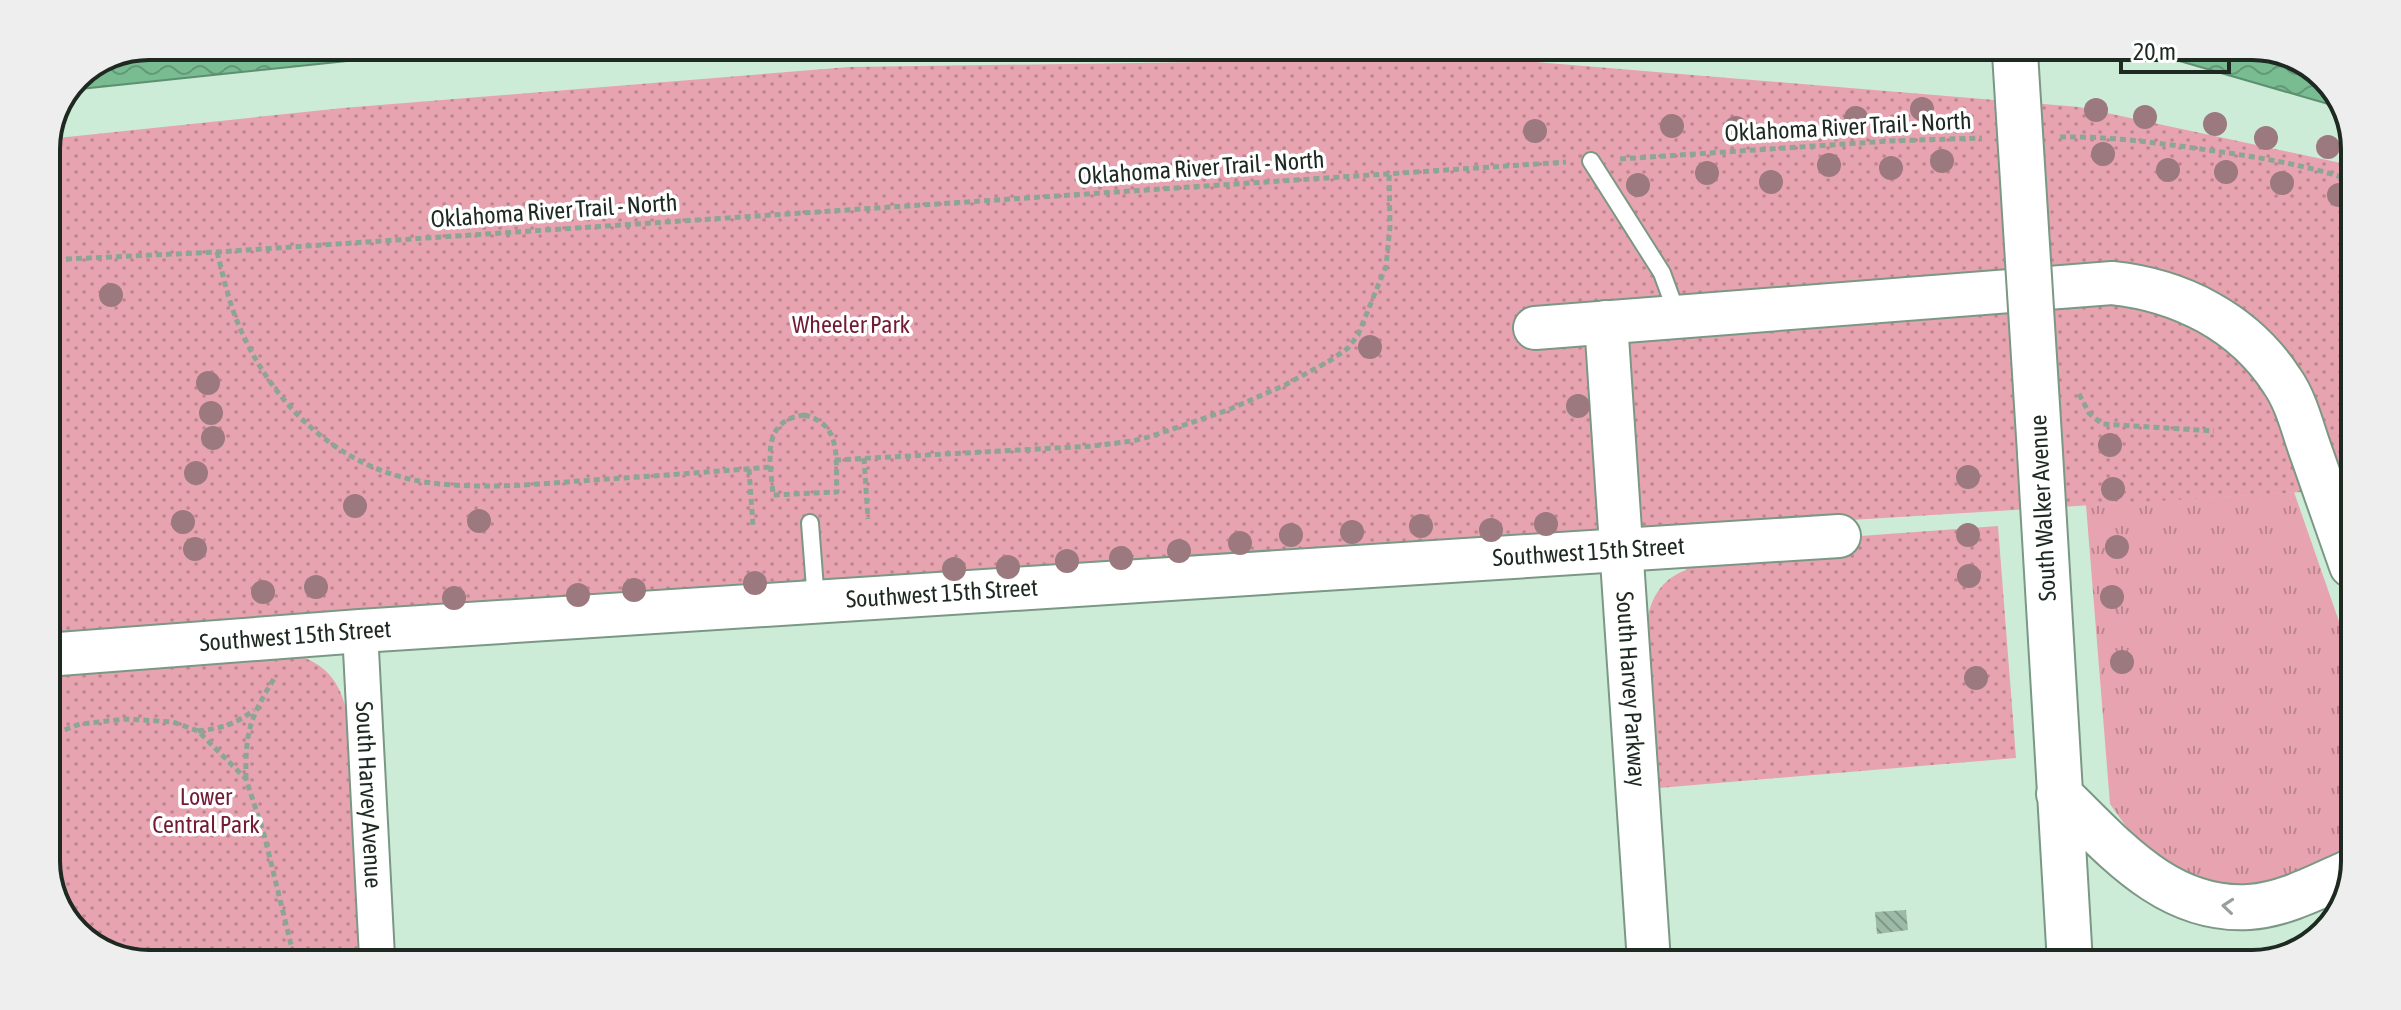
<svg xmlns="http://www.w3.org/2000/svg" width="2401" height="1010" font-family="'Asap Condensed',sans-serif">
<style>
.grass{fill:url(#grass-tufts)}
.park{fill:url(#park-dots)}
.water{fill:url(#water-waves);stroke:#5d9070;stroke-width:2}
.building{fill:url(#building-back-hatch)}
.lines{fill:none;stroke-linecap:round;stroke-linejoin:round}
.service-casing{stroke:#7b9885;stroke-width:20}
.minor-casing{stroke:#7b9885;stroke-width:38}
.tertiary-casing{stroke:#7b9885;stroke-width:46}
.secondary-casing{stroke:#7b9885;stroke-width:48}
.path{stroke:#8da595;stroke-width:5;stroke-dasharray:6 4;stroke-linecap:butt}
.service{stroke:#fff;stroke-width:16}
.minor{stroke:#fff;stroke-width:34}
.tertiary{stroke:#fff;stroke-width:42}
.secondary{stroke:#fff;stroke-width:44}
.secondary-bridge-casing{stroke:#7b9885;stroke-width:48;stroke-linecap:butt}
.secondary-bridge{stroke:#fff;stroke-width:44}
.tree{fill:#9b797e}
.oneway{stroke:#999f9b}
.labels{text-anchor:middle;stroke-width:7;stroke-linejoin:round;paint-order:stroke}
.street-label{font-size:24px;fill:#1d2921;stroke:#fff}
.park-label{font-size:24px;fill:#721b35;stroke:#fff}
.rim{fill:none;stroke:#1d2921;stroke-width:4}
</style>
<defs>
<pattern id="grass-tufts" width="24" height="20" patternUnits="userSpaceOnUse" patternTransform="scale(2)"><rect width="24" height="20" fill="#e7a4b0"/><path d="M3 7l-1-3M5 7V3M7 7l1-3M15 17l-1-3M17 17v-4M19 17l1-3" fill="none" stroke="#bb868f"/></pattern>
<pattern id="park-dots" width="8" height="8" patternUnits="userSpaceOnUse" patternTransform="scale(2)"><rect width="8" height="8" fill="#e7a4b0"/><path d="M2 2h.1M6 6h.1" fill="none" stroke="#bb868f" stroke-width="1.8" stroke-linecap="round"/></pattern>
<pattern id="water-waves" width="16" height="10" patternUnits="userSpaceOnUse" patternTransform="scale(2)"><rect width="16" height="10" fill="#79bc92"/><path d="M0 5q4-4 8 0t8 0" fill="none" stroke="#639977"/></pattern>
<pattern id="building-back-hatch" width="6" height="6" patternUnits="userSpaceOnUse" patternTransform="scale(2)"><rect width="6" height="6" fill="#9cbaa6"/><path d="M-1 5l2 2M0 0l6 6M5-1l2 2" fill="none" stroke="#7f9787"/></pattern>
</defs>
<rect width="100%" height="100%" fill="#cdecd7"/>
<path class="grass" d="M2294,492l56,161 -2,193 -33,30 -57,11h-50l-35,-19 -45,-39 -18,-25 -24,-299z"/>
<path class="park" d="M1489,58l590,49 276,59 -4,323 -2305,143v-489l2,-4 295,-31 506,-41z
M1998,526l18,232 -357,30 -11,-172c5,-23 17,-38 38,-46l-3,-21z
M300,656c39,14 45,42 51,79l7,222 -248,-1 -43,-33 -21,-55v-193z"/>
<path class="water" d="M149,46l332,1 -411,43 6,-14z
M2152,53l139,1 43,33 8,21z"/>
<path class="building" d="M1906,910l2,20 -31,4 -2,-22z"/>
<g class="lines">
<defs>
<path id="service" d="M1591,161l71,112 15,41
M810,523l6,78"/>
<g id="minor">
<path id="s1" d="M360,631l17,326"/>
</g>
<g id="tertiary">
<path id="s2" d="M1606,322l43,640"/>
<path d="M1535,328l577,-45c68,7 132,39 170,98 15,21 21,50 30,74 13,37 26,74 39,111"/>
<path id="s3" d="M46,655l314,-24 1479,-95"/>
</g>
<path id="secondary" d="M2040,453l30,510
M2059,794c54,52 107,118 190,113 34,-2 68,-20 99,-34"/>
</defs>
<use href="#service" class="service-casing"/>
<use href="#minor" class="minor-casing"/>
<use href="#tertiary" class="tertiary-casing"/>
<use href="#secondary" class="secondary-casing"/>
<path class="path" d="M2060,137c49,-1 99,6 148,13 49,7 99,15 146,31
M1620,159l270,-18 92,-3
M217,252c6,23 11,47 20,69 34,84 104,151 195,162 48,6 98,2 146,-2 64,-4 129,-9 193,-14
M46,260l171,-8 1349,-90
M2079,394l10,19 13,11 112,7
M804,415c39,9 31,44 33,77l-64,3c-2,-32 -14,-74 31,-80z
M864,458l4,61
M835,460l258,-14 40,-5 19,-5 76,-26 57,-25 46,-25 17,-12 10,-13 28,-69 4,-39 -1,-54
M749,469l4,57
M198,731c24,-3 36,-6 56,-21
M46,737l34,-13 46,-5 47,3 25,9 48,48 18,55 30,123
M246,779c-1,-48 4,-61 29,-102"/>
<use href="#service" class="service"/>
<use href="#minor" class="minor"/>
<use href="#tertiary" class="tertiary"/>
<use href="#secondary" class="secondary"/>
<defs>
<path id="secondary-bridge" d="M2015,53l25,400"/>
</defs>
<use href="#secondary-bridge" class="secondary-bridge-casing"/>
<use href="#secondary-bridge" class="secondary-bridge"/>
</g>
<g class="tree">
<circle cx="1922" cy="109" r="12"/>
<circle cx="2096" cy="110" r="12"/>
<circle cx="2145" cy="117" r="12"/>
<circle cx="1856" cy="118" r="12"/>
<circle cx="2215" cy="124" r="12"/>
<circle cx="1672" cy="126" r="12"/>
<circle cx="1736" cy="128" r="12"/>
<circle cx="1535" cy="131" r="12"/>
<circle cx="2266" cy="138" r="12"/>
<circle cx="2328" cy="147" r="12"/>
<circle cx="2103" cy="154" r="12"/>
<circle cx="1942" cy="161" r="12"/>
<circle cx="1829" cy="165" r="12"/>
<circle cx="1891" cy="168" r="12"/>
<circle cx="2168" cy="170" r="12"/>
<circle cx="2226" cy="172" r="12"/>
<circle cx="1707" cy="173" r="12"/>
<circle cx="1771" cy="182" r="12"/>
<circle cx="2282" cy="183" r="12"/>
<circle cx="1638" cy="185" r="12"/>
<circle cx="2339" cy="195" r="12"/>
<circle cx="111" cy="295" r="12"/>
<circle cx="1370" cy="347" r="12"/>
<circle cx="208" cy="383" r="12"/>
<circle cx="1578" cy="406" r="12"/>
<circle cx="211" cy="413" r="12"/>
<circle cx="213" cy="438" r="12"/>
<circle cx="2110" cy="445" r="12"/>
<circle cx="196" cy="473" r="12"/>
<circle cx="1968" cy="477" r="12"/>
<circle cx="2113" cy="489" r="12"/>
<circle cx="355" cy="506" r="12"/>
<circle cx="479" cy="521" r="12"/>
<circle cx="183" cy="522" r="12"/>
<circle cx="1546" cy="524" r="12"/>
<circle cx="1421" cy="526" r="12"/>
<circle cx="1491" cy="530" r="12"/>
<circle cx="1352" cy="532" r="12"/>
<circle cx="1291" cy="535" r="12"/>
<circle cx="1968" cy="535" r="12"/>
<circle cx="1240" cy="543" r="12"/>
<circle cx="2117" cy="547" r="12"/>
<circle cx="195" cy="549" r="12"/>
<circle cx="1179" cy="551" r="12"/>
<circle cx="1121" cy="558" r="12"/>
<circle cx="1067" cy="561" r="12"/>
<circle cx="1008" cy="567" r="12"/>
<circle cx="954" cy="569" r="12"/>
<circle cx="1969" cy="576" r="12"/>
<circle cx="755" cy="583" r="12"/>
<circle cx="316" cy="587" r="12"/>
<circle cx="634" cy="590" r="12"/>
<circle cx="263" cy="592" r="12"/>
<circle cx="578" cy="595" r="12"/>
<circle cx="2112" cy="597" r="12"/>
<circle cx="454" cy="598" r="12"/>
<circle cx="2122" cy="662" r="12"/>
<circle cx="1976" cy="678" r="12"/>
</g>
<defs><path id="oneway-chevron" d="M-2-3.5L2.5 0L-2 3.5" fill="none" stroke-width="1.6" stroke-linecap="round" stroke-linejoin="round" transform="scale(2)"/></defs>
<use class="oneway" href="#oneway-chevron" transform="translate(2228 906) rotate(-175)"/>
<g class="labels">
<g class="street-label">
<text transform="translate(1848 127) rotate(-3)" y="8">Oklahoma River Trail - North</text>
<text transform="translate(1201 168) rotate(-4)" y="8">Oklahoma River Trail - North</text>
<text transform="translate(554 211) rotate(-4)" y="8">Oklahoma River Trail - North</text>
<text transform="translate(2043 508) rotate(-93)" y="8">South Walker Avenue</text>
<text dy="8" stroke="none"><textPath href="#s3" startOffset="1546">Southwest 15th Street</textPath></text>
<text dy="8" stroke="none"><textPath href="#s3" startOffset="898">Southwest 15th Street</textPath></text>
<text dy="8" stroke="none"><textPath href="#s3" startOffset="250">Southwest 15th Street</textPath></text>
<text dy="8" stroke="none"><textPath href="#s2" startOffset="368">South Harvey Parkway</textPath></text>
<text dy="8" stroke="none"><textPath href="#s1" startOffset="164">South Harvey Avenue</textPath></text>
</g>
<g class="park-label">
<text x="851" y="333">Wheeler Park</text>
<text x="206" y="805">Lower<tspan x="206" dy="28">Central Park</tspan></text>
</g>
</g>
<path d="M0 0H2401V1010H0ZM149 60H2252A89 89 0 0 1 2341 149V861A89 89 0 0 1 2252 950H149A89 89 0 0 1 60 861V149A89 89 0 0 1 149 60Z" fill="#edeeed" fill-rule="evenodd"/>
<path class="rim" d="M149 60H2252A89 89 0 0 1 2341 149V861A89 89 0 0 1 2252 950H149A89 89 0 0 1 60 861V149A89 89 0 0 1 149 60Z"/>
<path d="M2121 60v12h108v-12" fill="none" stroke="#1d2921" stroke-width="4"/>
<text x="2133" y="60" font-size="24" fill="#1d2921" stroke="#ffffff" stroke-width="6" paint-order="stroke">20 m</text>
</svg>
